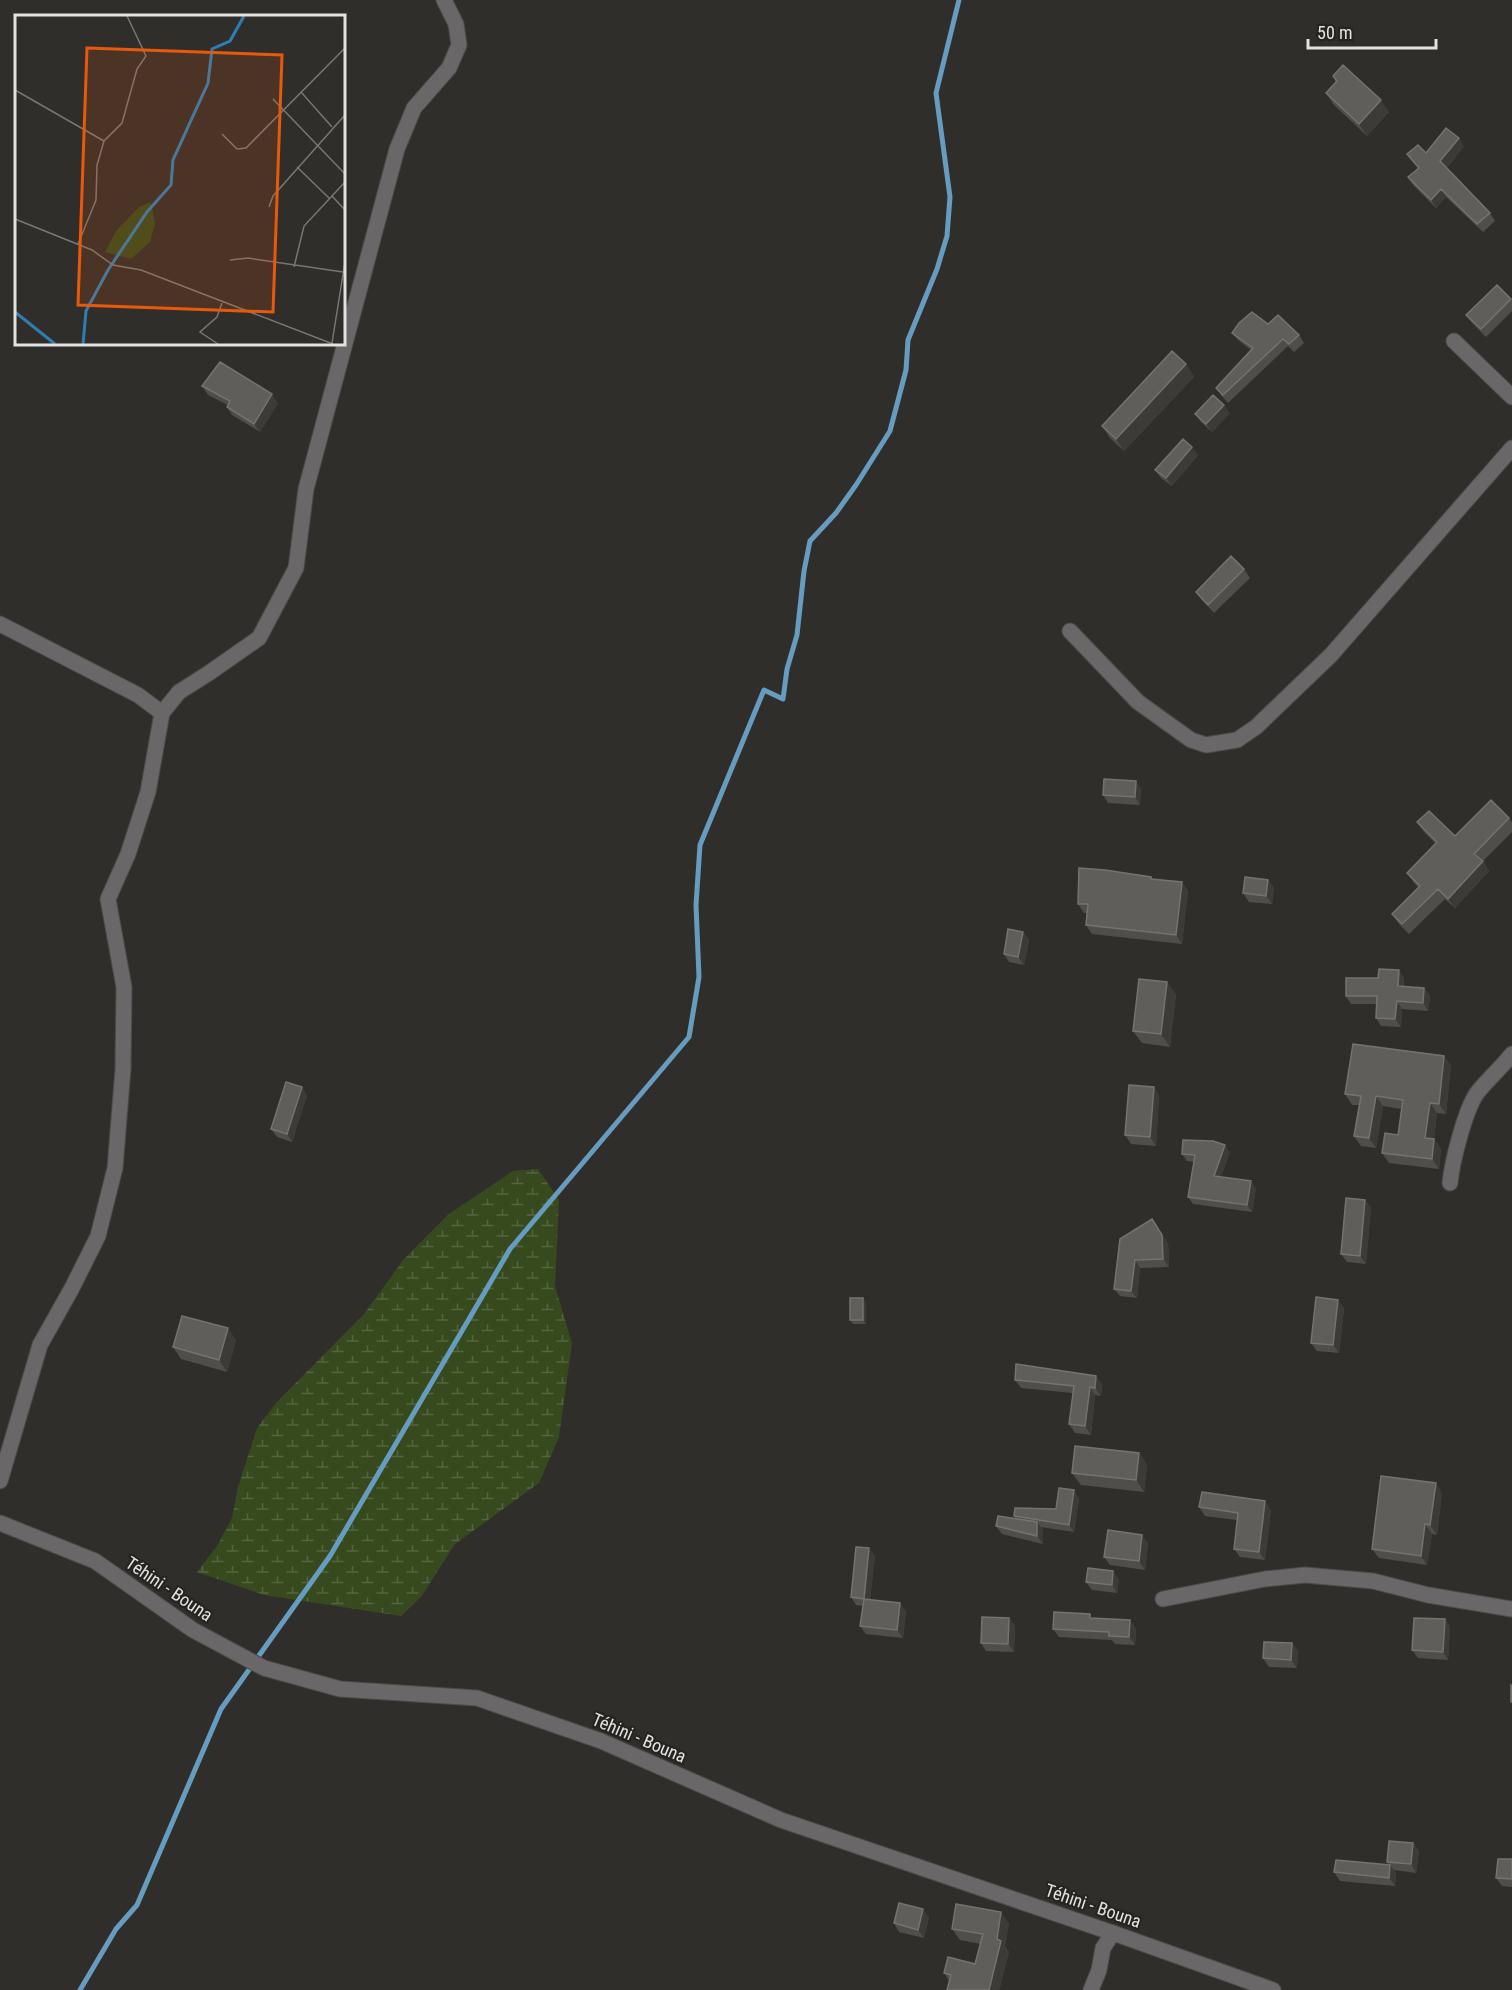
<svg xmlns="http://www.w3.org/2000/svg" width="1512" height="1990" font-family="'Roboto Condensed',sans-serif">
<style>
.wetland{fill:url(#wetland-marsh)}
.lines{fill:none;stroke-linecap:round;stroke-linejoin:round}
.stream{stroke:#659cc0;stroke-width:5}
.minor-casing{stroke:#4d4b48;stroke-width:17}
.tertiary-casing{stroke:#4d4b48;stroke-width:17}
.minor{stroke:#696767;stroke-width:15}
.tertiary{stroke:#696767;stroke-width:15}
.wall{fill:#504e4b}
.shaded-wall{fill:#3d3b38}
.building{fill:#605e5b;stroke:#747370;stroke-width:1.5}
.labels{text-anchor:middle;stroke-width:4.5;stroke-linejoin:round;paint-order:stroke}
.street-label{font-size:18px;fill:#e3e2e0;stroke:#262421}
.inset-river{fill:none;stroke:#2f7eb2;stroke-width:3}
.inset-road{fill:none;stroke:#787673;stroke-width:1.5}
.view{fill:#e8590c;fill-opacity:0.15;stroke:#e8590c;stroke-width:3}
.inset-edge{fill:none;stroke:#e3e2e0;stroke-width:3}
</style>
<defs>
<pattern id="wetland-marsh" width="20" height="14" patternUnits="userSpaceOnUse" patternTransform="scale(1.5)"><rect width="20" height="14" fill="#364a1e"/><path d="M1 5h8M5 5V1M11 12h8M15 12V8" fill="none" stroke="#53643e"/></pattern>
</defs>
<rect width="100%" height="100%" fill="#302e2b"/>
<path class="wetland" d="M538,1169l21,31 -4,86 17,57 -13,94 -20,46 -84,61 -34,53 -20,19 -137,-21 -67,-23 20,-26 15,-28 6,-31 19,-59 19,-25 88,-89 40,-55 45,-45 64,-43z"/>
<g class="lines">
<path class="stream" d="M80,1990l36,-61 21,-24 84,-196 109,-153 180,-307 179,-212 10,-60 -3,-72 4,-60 64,-155 19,9 4,-30 10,-34 7,-64 6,-30 26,-28 20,-28 34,-54 16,-61 2,-30 29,-71 10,-33 3,-39 -14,-104 23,-93"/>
<defs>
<path id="minor" d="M1454,341l58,56
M0,624l138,71 24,18
M1070,631l68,71 53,38 15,5 31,-5 19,-13 75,-72 181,-207
M1450,1183c2,-21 15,-73 27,-90 11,-14 24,-25 35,-39
M0,1481l40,-136 32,-57 26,-52 17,-68 8,-99 1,-82 -16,-88 20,-45 20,-62 14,-79 17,-21 30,-19 50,-35 37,-70 10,-79 91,-340 17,-41 35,-40 10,-23 -3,-21 -12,-24
M1163,1599l102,-20 40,-4 68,6 55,14 84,14
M1091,1990l8,-20 4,-22 10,-15"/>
<path id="tertiary" d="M0,1523l95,38 98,69 71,38 76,21 137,9 124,43 180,79 332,113 160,57"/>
</defs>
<use href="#minor" class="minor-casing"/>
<use href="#tertiary" class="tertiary-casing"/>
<use href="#minor" class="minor"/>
<use href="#tertiary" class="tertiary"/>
</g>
<path class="wall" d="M1333,76l56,36 -22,24 -33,-31 -8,-12 10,-11z
M1464,146l-17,22 43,45 5,8 -12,11 -37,-35 -10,11 -23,-23 -5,-8 10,-9 -11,-14 19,-1z
M1511,299l1,1v11l-26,26 -14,-14 -6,-8z
M1268,324l31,11 5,8 -10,9 -6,-6 -60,57 -7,-8 -5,-7 35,-38 -13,-10 -6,-7z
M1186,364l8,13 -70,74 -14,-13 -8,-12z
M202,386l76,17 -18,29 -28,-17 -5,-8 1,-2 -20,-10z
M1230,413l-18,19 -11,-10 -6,-8z
M1198,455l-26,31 -11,-8 -6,-8z
M1244,569l6,9 -36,35 -12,-13 -6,-8z
M1141,789l-1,16 -32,-2 -5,-8z
M1509,818l3,4v10l-29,29 6,10 -34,37 -10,-9 -36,35 -10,-10 -7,-10 27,-26 -5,-5 -7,-10 29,-29 -12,-12 -7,-10 38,14z
M1151,877l2,2 29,3 6,9 -6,53 -90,-10 -6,-9 1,-12h-3l-6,-9z
M1268,880l6,8 -2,16 -23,-2 -6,-9z
M1023,932l6,8 -5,25 -15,-3 -5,-8z
M1404,978v8l20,2 6,8 -2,15 -26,-2 -1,18 -20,-1 -5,-8 1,-14h-26l-5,-8z
M1176,994l-6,53 -28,-4 -9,-12z
M1444,1056l7,10 -5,48 -9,-1 -3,26 7,10 -2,20 -50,-6 -7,-10 16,-18 3,-26 -18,-3 -7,42 -15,-2 -7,-10 5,-31h-7l-7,-11z
M307,1095l-15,47 -15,-5 -6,-8z
M1159,1095l-3,51 -25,-2 -6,-9z
M1230,1152l-9,25 35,11 -4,24 -59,-8 -5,-7 6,-35 -7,-1 -5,-7z
M1365,1200l6,8 -5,56 -19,-2 -6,-8z
M1120,1239l48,4 1,24 -29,1 -3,30 -17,-2 -6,-7z
M866,1302v22h-13l-3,-4z
M1344,1308l-5,45 -22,-2 -6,-8z
M236,1340l-9,32 -46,-13 -8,-12z
M1015,1380l87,4 -1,12 -6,-1 -4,40 -16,-2 -6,-9 4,-31 -52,-5z
M1139,1453l8,12 -3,27 -63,-7 -9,-12z
M1442,1493l-5,42 -5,-1 -5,31 -48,-7 -7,-9z
M1079,1498l-5,34 -33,-5 2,3v14l-41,-10 -6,-8 20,-7 -2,-3 42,-7z
M1199,1507l72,3 -6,50 -25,-3 -6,-8 3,-29 -32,-4z
M1148,1543l-3,27 -35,-5 -6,-8z
M875,1556l-5,43 36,12 -3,27 -37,-4 -6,-8 3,-20 -7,-1 -5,-8z
M1119,1579l-2,14 -25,-3 -6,-8z
M1009,1618l6,8 -1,26 -28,-1 -5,-8z
M1093,1619l37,1 6,9 -1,16 -20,-1 -3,-4 -53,-3 -6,-8z
M1445,1619l5,8 -2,33 -30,-2 -6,-8z
M1292,1643l6,8 -1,17 -28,-1 -6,-9z
M1413,1843l6,8 -3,22 -22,-3 2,3 -1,13 -55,-5 -6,-9 55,-7 -2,-3z
M1512,1859v28l-10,-1 -6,-8z
M929,1917l-5,21 -25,-6 -5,-9z
M1009,1923l-4,23 4,6 -10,38h-52l2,-9 -5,-8 31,-9 6,-20 -21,-4 -8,-11z"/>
<path class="shaded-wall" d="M1381,100l8,12 -22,24 -8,-12z
M1459,138l5,8 -18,23 -6,-8z
M1441,189l5,8 -10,11 -5,-8z
M1186,364l8,13 -70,74 -8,-12z
M272,394l6,9 -18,29 -6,-8z
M1224,405l6,8 -18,19 -6,-8z
M1192,447l6,8 -26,31 -6,-8z
M1136,781l5,8 -1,16 -5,-8z
M1483,861l6,10 -34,37 -7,-9z
M1268,880l6,8 -2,16 -6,-8z
M1182,882l6,9 -6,53 -6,-9z
M1023,932l6,8 -5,25 -6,-8z
M1399,970l5,8 -1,16 -5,-8z
M1167,982l9,12 -6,53 -9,-13z
M1424,988l6,8 -2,15 -5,-8z
M1397,1001l5,8 -1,18 -6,-8z
M1444,1056l7,10 -5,48 -7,-10z
M302,1087l5,8 -15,47 -5,-8z
M1154,1087l5,8 -3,51 -6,-9z
M1376,1096l7,10 -7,42 -7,-10z
M1430,1103l7,10 -4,35 -8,-10z
M1434,1139l7,10 -2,20 -7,-10z
M1225,1145l5,7 -11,31 -5,-7z
M1251,1181l5,7 -4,24 -5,-7z
M1365,1200l6,8 -5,56 -6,-8z
M1152,1219l16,24 1,24 -6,-8z
M1135,1260l5,8 -3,30 -6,-7z
M863,1298l3,4v22l-3,-4z
M1338,1300l6,8 -5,45 -6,-8z
M228,1328l8,12 -9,32 -8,-12z
M1096,1376l6,8 -1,12 -6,-8z
M1090,1387l5,8 -4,40 -6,-9z
M1139,1453l8,12 -3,27 -8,-12z
M1436,1483l6,10 -5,42 -7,-10z
M1074,1490l5,8 -5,34 -5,-7z
M1265,1501l6,9 -6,50 -6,-8z
M1037,1522l6,8v14l-6,-8z
M1425,1524l7,10 -5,31 -6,-9z
M1142,1535l6,8 -3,27 -6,-9z
M869,1548l6,8 -6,51 -5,-8z
M1113,1571l6,8 -2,14 -5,-8z
M900,1603l6,8 -3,27 -6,-8z
M1009,1618l6,8 -1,26 -6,-8z
M1445,1619l5,8 -2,33 -5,-8z
M1130,1620l6,9 -1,16 -6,-8z
M1292,1643l6,8 -1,17 -6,-8z
M1413,1843l6,8 -3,22 -5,-9z
M1390,1865l6,8 -1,13 -6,-8z
M923,1909l6,8 -5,21 -6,-8z
M1001,1912l8,11 -4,23 4,6 -10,38h-10z"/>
<path class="building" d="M1343,65l38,35 -22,24 -33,-31 11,-12 -4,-5z
M1446,128l13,10 -19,23 50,52 -13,11 -36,-35 -10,11 -23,-23 11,-9 -12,-14 11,-9 8,8z
M1497,285l14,14 -30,30 -15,-14z
M1252,312l16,12 10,-9 21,20 -10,9 -6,-5 -60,56 -7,-7 37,-40 -21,-15 7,-10z
M1172,351l14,13 -70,75 -14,-13z
M220,362l52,32 -18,30 -27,-17 3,-6 -28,-15z
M1213,395l11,10 -18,19 -11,-10z
M1183,439l9,8 -26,31 -11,-8z
M1231,556l13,13 -36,36 -12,-13z
M1104,779l32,2 -1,16 -32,-2z
M1491,800l18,18 -35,36 9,7 -35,38 -10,-10 -36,35 -10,-10 28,-28 -13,-13 30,-31 -20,-20 12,-11 26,25z
M1079,868l26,2 46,7v2l31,3 -6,53 -90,-10 2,-21h-10z
M1245,877l23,3 -2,16 -23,-3z
M1008,929l15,3 -5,25 -14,-3z
M1379,969l20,1 -1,16 26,2 -1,15 -26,-2 -2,18 -19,-1 1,-22h-31v-18h32z
M1139,979l28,3 -6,52 -28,-3z
M1353,1044l91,12 -5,48 -9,-1 -5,35 9,1 -2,20 -50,-6 3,-20 13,2 5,-35 -27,-4 -7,42 -15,-2 7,-40 -16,-2z
M286,1082l16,5 -15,47 -16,-5z
M1129,1085l25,2 -4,50 -25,-2z
M1183,1140l30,1 12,4 -11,31 37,5 -4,24 -59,-8 7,-42 -13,-1z
M1346,1198l19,2 -5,56 -19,-2z
M1152,1219l10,16 1,24 -28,1 -4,31 -17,-2 6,-50z
M1316,1297l22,3 -5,45 -22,-2z
M850,1298h13v22h-13z
M182,1316l46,12 -9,32 -46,-13z
M1016,1364l80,12 -1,12 -5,-1 -5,39 -16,-2 5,-38 -59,-6z
M1075,1446l64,7 -3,27 -64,-7z
M1381,1476l55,7 -6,42 -5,-1 -4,32 -49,-7z
M1059,1488l15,2 -5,35 -55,-9 1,-8 41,1z
M1202,1492l63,9 -6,51 -25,-3 4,-36 -39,-6z
M998,1516l39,6v14l-41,-10z
M1108,1530l34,5 -3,26 -35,-4z
M856,1547l13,1 -5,51 -13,-2z
M1088,1568l25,3 -1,14 -26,-3z
M864,1599l36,4 -3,27 -37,-4z
M1054,1612l36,2v4l40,2 -1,17 -20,-1v-4l-56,-3z
M982,1617l27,1 -1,26 -27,-1z
M1414,1618l31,1 -2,33 -31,-2z
M1264,1642l28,1 -1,17 -28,-2z
M1511,1685l1,1v16h-1z
M1389,1841l24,2 -2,21 -24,-2z
M1498,1859h14v20l-16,-1z
M1336,1860l54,5 -1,13 -55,-6z
M899,1903l24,6 -5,21 -24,-7z
M956,1904l45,8 -4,27 4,2 -12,49h-42l4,-15 -7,-2 4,-16 27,7 8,-30 -31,-5z"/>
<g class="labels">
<g class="street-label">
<text transform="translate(169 1589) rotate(34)" y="6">Téhini - Bouna</text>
<text transform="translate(639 1738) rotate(23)" y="6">Téhini - Bouna</text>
<text transform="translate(1093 1906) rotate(19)" y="6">Téhini - Bouna</text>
</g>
</g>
<g transform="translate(15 15)">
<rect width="330" height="330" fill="#302e2b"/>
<path d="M136,187l4,22 -5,18 -19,17 -26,-7 11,-21 23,-24z" fill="#364a1e"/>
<path class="inset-river" d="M0,297l40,32M68,329l3,-33 22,-41 39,-58 24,-27 2,-25 35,-77 4,-34 18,-8 14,-25"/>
<path class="inset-road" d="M0,75l89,51M286,77l31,35M258,84l72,75M207,119l15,15 9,-1 99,-100M282,152l32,31M317,181l13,14M254,192l4,-11 72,-81M0,204l77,31 21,15 28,5 192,74M63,229l18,-44 1,-35 7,-24 18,-18 15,-54 9,-13 -19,-40M215,245l18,-2 95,14M279,252l10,-41 41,-44M317,328l13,-81M203,329l-18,-12 17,-15 5,-14"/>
<path class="view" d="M72,33l195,7 -9,257 -195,-7z"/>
<rect width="330" height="330" class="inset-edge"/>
</g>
<path d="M1308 39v9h128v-9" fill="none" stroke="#e3e2e0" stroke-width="3"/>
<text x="1317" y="39" font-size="18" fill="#e3e2e0" stroke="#262421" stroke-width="4.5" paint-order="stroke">50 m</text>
</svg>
